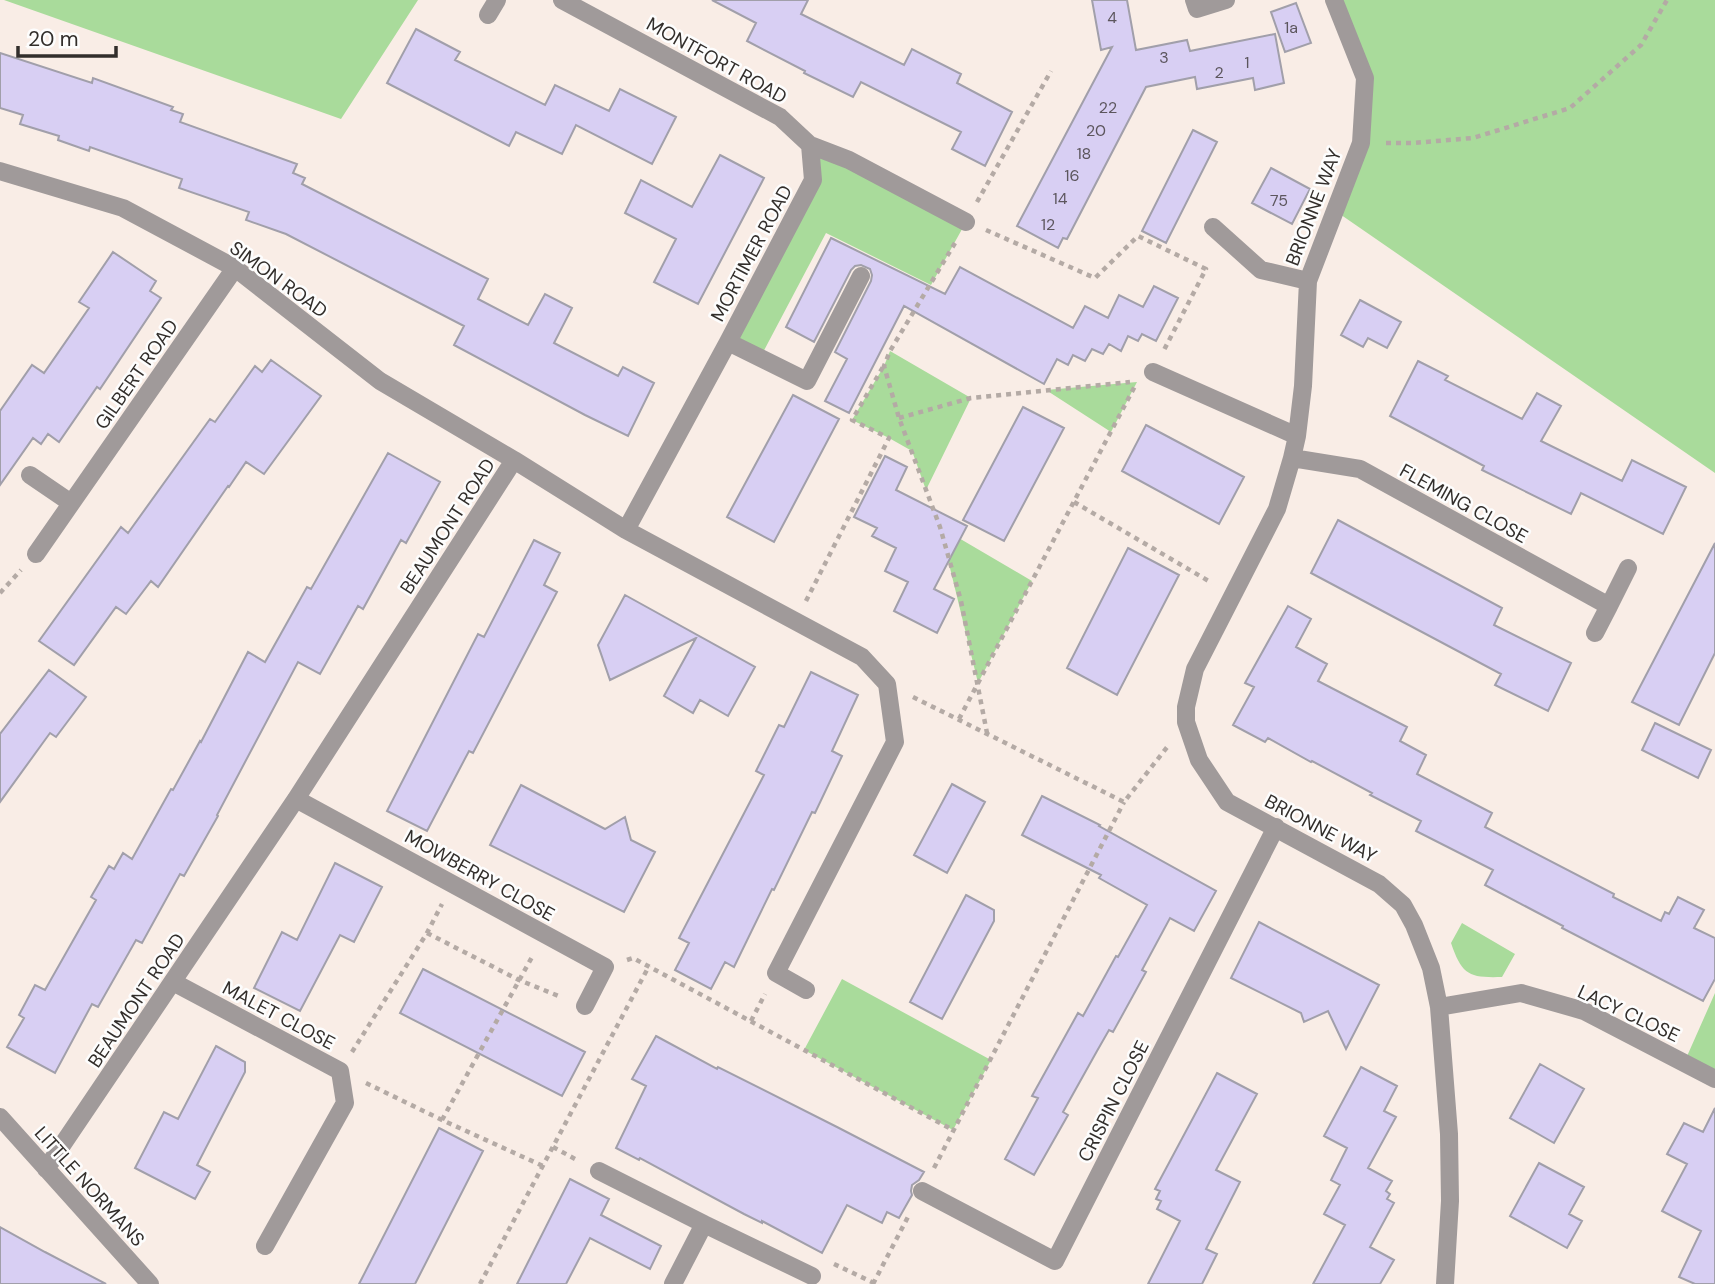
<svg xmlns="http://www.w3.org/2000/svg" width="1715" height="1284" font-family="'DM Sans',sans-serif">
<style>
.green{fill:#a9db9b}
.building{fill:#d8cff3;stroke:#a19faa;stroke-width:2}
.lines{fill:none;stroke-linecap:round;stroke-linejoin:round}
.path{stroke:#b4aaa5;stroke-width:4.5;stroke-dasharray:5 5;stroke-linecap:butt}
.minor{stroke:#a09a9a;stroke-width:18}
.labels{text-anchor:middle;stroke-width:5;stroke-linejoin:round;paint-order:stroke}
.number-label{font-size:16px;fill:#5c565d}
.street-label{font-size:19px;fill:#322e2b;stroke:#fdfdfd}
</style>
<rect width="100%" height="100%" fill="#f9ede6"/>
<path class="green" d="M4,0h414l-77,119z
M1334,0h381v473l-381,-263 27,-67 4,-65z
M810,145l156,77 -35,63 -105,-52 -66,125 -32,-16 85,-162z
M890,351l81,47 -45,92 -14,-39 -23,-13 -37,-18 32,-54z
M1137,382l-26,50 -65,-42z
M940,527l92,54 -54,102z
M1462,923l53,31 -13,23c-33,1 -40,-2 -51,-34z
M842,979l149,81 -38,70 -149,-80z
M1715,993v86l-31,-16z"/>
<path class="building" d="M712,0h96l-7,14 103,51 8,-16 49,25 -4,9 55,29 -27,54 -33,-17 9,-17 -100,-50 -8,15 -49,-24 1,-2 -58,-30 9,-18z
M1092,0h35l9,50 51,-10 3,11 85,-17 9,49 -29,7 -2,-12 -56,11 -2,-12 -49,10 -79,152 -4,-1 -5,10 -41,-22 95,-179 -11,3z
M1296,3l15,40 -26,9 -14,-40z
M416,29l44,23 -5,8 90,45 10,-20 54,26 11,-22 56,28 -24,47 -76,-39 -14,29 -46,-22 -7,14 -122,-63z
M0,53l92,30 1,-5 80,29 -2,3 12,4 -3,8 117,42 -4,9 12,5 -3,6 186,95 -10,20 50,26 17,-31 27,14 -18,35 64,33 5,-9 31,16 -26,53 -43,-21 -131,-70 10,-19 -178,-92 -40,-14 3,-8 -70,-24 3,-9 -92,-32 -1,4 -31,-11 1,-4 -39,-12 3,-9 -23,-7z
M1193,130l24,12 -51,101 -24,-12z
M720,155l44,23 -66,126 -44,-22 22,-43 -51,-26 16,-33 51,27z
M1271,168l39,21 -18,35 -40,-21z
M831,238l114,56 15,-27 113,61 12,-22 23,12 11,-23 24,12 11,-21 24,12 -22,43 -14,-7 -4,7 -10,-5 -7,15 -12,-7 -6,10 -11,-5 -7,12 -12,-6 -5,10 -11,-6 -13,25 -140,-78 -55,107 -24,-12 22,-42 -12,-7 36,-71 1,-6 -2,-6 -9,-4 -6,1 -4,4 -37,72 -28,-15z
M113,252l43,29 -6,10 11,7 -61,91 -3,-2 -38,55 -11,-8 -7,10 -8,-6 -33,47v-74l32,-46 12,8 45,-65 -10,-6z
M1360,300l41,22 -14,26 -19,-10 -5,9 -22,-12z
M271,360l50,36 -57,78 -18,-12 -17,25 -1,-1 -70,101 -7,-6 -25,33 -10,-7 -42,58 -35,-24 82,-114 7,6 82,-114 5,3 40,-56 7,6z
M1418,361l30,15 -3,4 77,39 15,-26 24,13 -20,35 81,40 10,-21 54,27 -23,47 -82,-41 -10,21 -89,-44 2,-4 -94,-50z
M793,395l46,24 -65,123 -47,-25z
M1023,407l41,21 -60,113 -41,-21z
M1146,425l98,52 -25,47 -97,-53z
M388,453l52,29 -34,61 -5,-3 -38,69 -5,-3 -38,68 -22,-12 -81,153 1,1 -34,60 -4,-2 -38,69 -6,-3 -38,67 -6,-3 -37,69 -48,-26 17,-29 -5,-3 16,-30 10,5 51,-90 -5,-3 18,-31 5,3 9,-16 9,6 39,-70 2,1 27,-49 1,1 47,-90 17,10 42,-75 4,2z
M885,456l22,11 -11,23 71,36 -33,63 20,10 -17,34 -43,-22 14,-29 -23,-11 11,-23 -24,-12 5,-8 -23,-11z
M1338,520l164,88 -8,17 77,38 -23,48 -53,-26 6,-11 -190,-101z
M534,540l26,13 -16,32 13,7 -84,161 -4,-2 -42,80 -40,-20 91,-177 6,3z
M1715,543v110l-36,72 -47,-23z
M1128,548l51,27 -62,120 -50,-27z
M625,595l130,72 -27,49 -28,-16 -7,13 -29,-17 32,-58 -86,42 -12,-35z
M1288,606l23,13 -15,28 31,17 -9,17 89,46 -7,14 26,14 -9,19 75,39 -7,14 129,67 -1,3 48,24 4,-9 4,2 9,-17 26,13 -10,18 21,10v41l-12,22 -141,-73 1,-2 -78,-41 8,-15 -77,-39 5,-10 -51,-26 2,-2 -60,-32 -1,1 -43,-24 -3,4 -32,-17 21,-38 -9,-4z
M49,670l37,27 -30,40 -6,-4 -50,69v-68z
M811,672l47,23 -26,56 10,5 -27,57 -3,-1 -38,78 -2,-1 -38,78 -9,-5 -14,27 -36,-19 14,-27 -10,-5 85,-163 -8,-4 23,-46 5,2z
M1655,723l56,27 -13,28 -56,-28z
M952,784l33,18 -38,71 -33,-18z
M521,785l84,44 20,-12 6,23 24,12 -31,60 -134,-67z
M1042,796l58,29 -1,1 117,65 -22,40 -24,-13 -28,52 4,2 -33,60 -4,-2 -12,21 -34,61 5,3 -34,60 -29,-16 33,-61 -6,-2 46,-83 5,3 33,-60 2,1 29,-52 -48,-27 2,-3 -79,-40z
M335,863l47,24 -28,55 -14,-7 -40,76 -46,-23 28,-56 15,8z
M966,895l28,15v11l-52,98 -32,-17z
M1259,922l120,63 -33,64 -18,-38 -24,11 -3,-9 -70,-35z
M423,969l162,83 -23,44 -162,-83z
M656,1036l61,33 1,-2 119,60 87,45 -5,8 -7,5 -1,6 1,4 -13,23 -12,-6 -5,11 -35,-18 -25,48 -60,-32v2l-18,-9 -104,-56 -1,2 -23,-12 30,-62 -14,-7z
M216,1046l29,16v10l-48,93 13,7 -15,27 -60,-31 29,-56 14,7z
M1540,1064l44,25 -30,54 -44,-25z
M1361,1067l36,19 -13,25 12,6 -28,51 24,13 -6,10 4,3 -3,5 7,4 -24,44 24,13 -14,24h-67l32,-59 -21,-11 16,-29 -9,-5 16,-32 -23,-12z
M1217,1073l40,21 -41,76 24,12 -34,67 11,5 -15,30h-54l32,-63 -23,-12 4,-8 -5,-2 4,-8 -5,-2z
M1715,1108v176h-20l-16,-7 22,-46 -39,-20 25,-47 -20,-10 17,-31 19,9z
M439,1128l44,23 -68,133h-56z
M1539,1163l45,24 -15,27 13,7 -15,27 -57,-32z
M570,1179l39,20 -8,16 60,31 -11,23 -60,-31 -24,46h-49z
M0,1227l45,25 61,32h-106z"/>
<g class="lines">
<path class="path" d="M1386,143h27l60,-5 97,-30 71,-63 26,-45
M977,202l74,-131
M986,230l109,48 43,-42 68,33 -42,81
M955,243l-65,108 -6,15 15,52 41,109 21,74 26,132
M899,418l72,-20 159,-16
M1074,502l138,81
M0,593l21,-23
M806,601l83,-163 -37,-18 31,-53
M913,697l211,105 44,-56
M959,719l176,-333
M427,933l92,47 42,17
M627,960l6,-2 320,172
M751,1021l14,-27
M352,1052l75,-119 15,-29
M366,1083l76,37 101,46
M442,1120l90,-163
M553,1147l24,13
M934,1168l190,-366
M834,1264l40,19
M480,1284l169,-318
M873,1284l37,-71"/>
<path class="minor" d="M562,0l218,117 30,28
M1194,0l3,9 29,-9
M1334,0l31,78 -4,65 -53,138 -5,105 -6,50 -5,22 -15,51 -82,160 -9,38v15l13,38 28,42 152,82 24,21 11,20 17,43 8,39 10,127 1,67 -5,83
M488,15l9,-15
M0,171l123,37 112,60 145,113 134,79 112,70 236,127 25,27 8,58 -119,231 30,17
M1213,227l48,43 47,11
M728,342l79,39 54,-105
M1153,372l144,64
M1292,458l68,11 249,137 19,-38
M30,475l41,28
M626,530l102,-188 85,-162 -3,-35 39,15 117,62
M36,554l199,-286
M1595,633l14,-27
M296,799l309,168 -20,39
M173,982l167,89 5,32 -80,143
M1439,1007l82,-14 63,18 131,68
M0,1117l150,167
M46,1169l250,-370 218,-339
M599,1171l105,53 -31,60
M922,1191l133,70 221,-434
M704,1224l108,52"/>
</g>
<g class="labels">
<g class="number-label">
<text x="1112" y="23">4</text>
<text x="1291" y="33">1a</text>
<text x="1164" y="63">3</text>
<text x="1247" y="68">1</text>
<text x="1219" y="78">2</text>
<text x="1108" y="113">22</text>
<text x="1096" y="136">20</text>
<text x="1084" y="159">18</text>
<text x="1072" y="181">16</text>
<text x="1060" y="204">14</text>
<text x="1279" y="206">75</text>
<text x="1048" y="230">12</text>
</g>
<g class="street-label">
<text transform="translate(717 60) rotate(29)" y="7">MONTFORT ROAD</text>
<text transform="translate(1313 207) rotate(-69)" y="7">BRIONNE WAY</text>
<text transform="translate(751 253) rotate(-62)" y="7">MORTIMER ROAD</text>
<text transform="translate(279 279) rotate(36)" y="7">SIMON ROAD</text>
<text transform="translate(136 374) rotate(-55)" y="7">GILBERT ROAD</text>
<text transform="translate(1464 503) rotate(29)" y="7">FLEMING CLOSE</text>
<text transform="translate(447 526) rotate(-57)" y="7">BEAUMONT ROAD</text>
<text transform="translate(1321 828) rotate(28)" y="7">BRIONNE WAY</text>
<text transform="translate(480 875) rotate(29)" y="7">MOWBERRY CLOSE</text>
<text transform="translate(136 1000) rotate(-56)" y="7">BEAUMONT ROAD</text>
<text transform="translate(1629 1013) rotate(25)" y="7">LACY CLOSE</text>
<text transform="translate(279 1015) rotate(28)" y="7">MALET CLOSE</text>
<text transform="translate(1113 1101) rotate(-63)" y="7">CRISPIN CLOSE</text>
<text transform="translate(90 1186) rotate(48)" y="7">LITTLE NORMANS</text>
</g>
</g>
<path d="M18 46v10h98v-10" fill="none" stroke="#322e2b" stroke-width="3.5"/>
<text x="28" y="46" font-size="21" fill="#322e2b" stroke="#fdfdfd" stroke-width="5" paint-order="stroke">20 m</text>
</svg>
